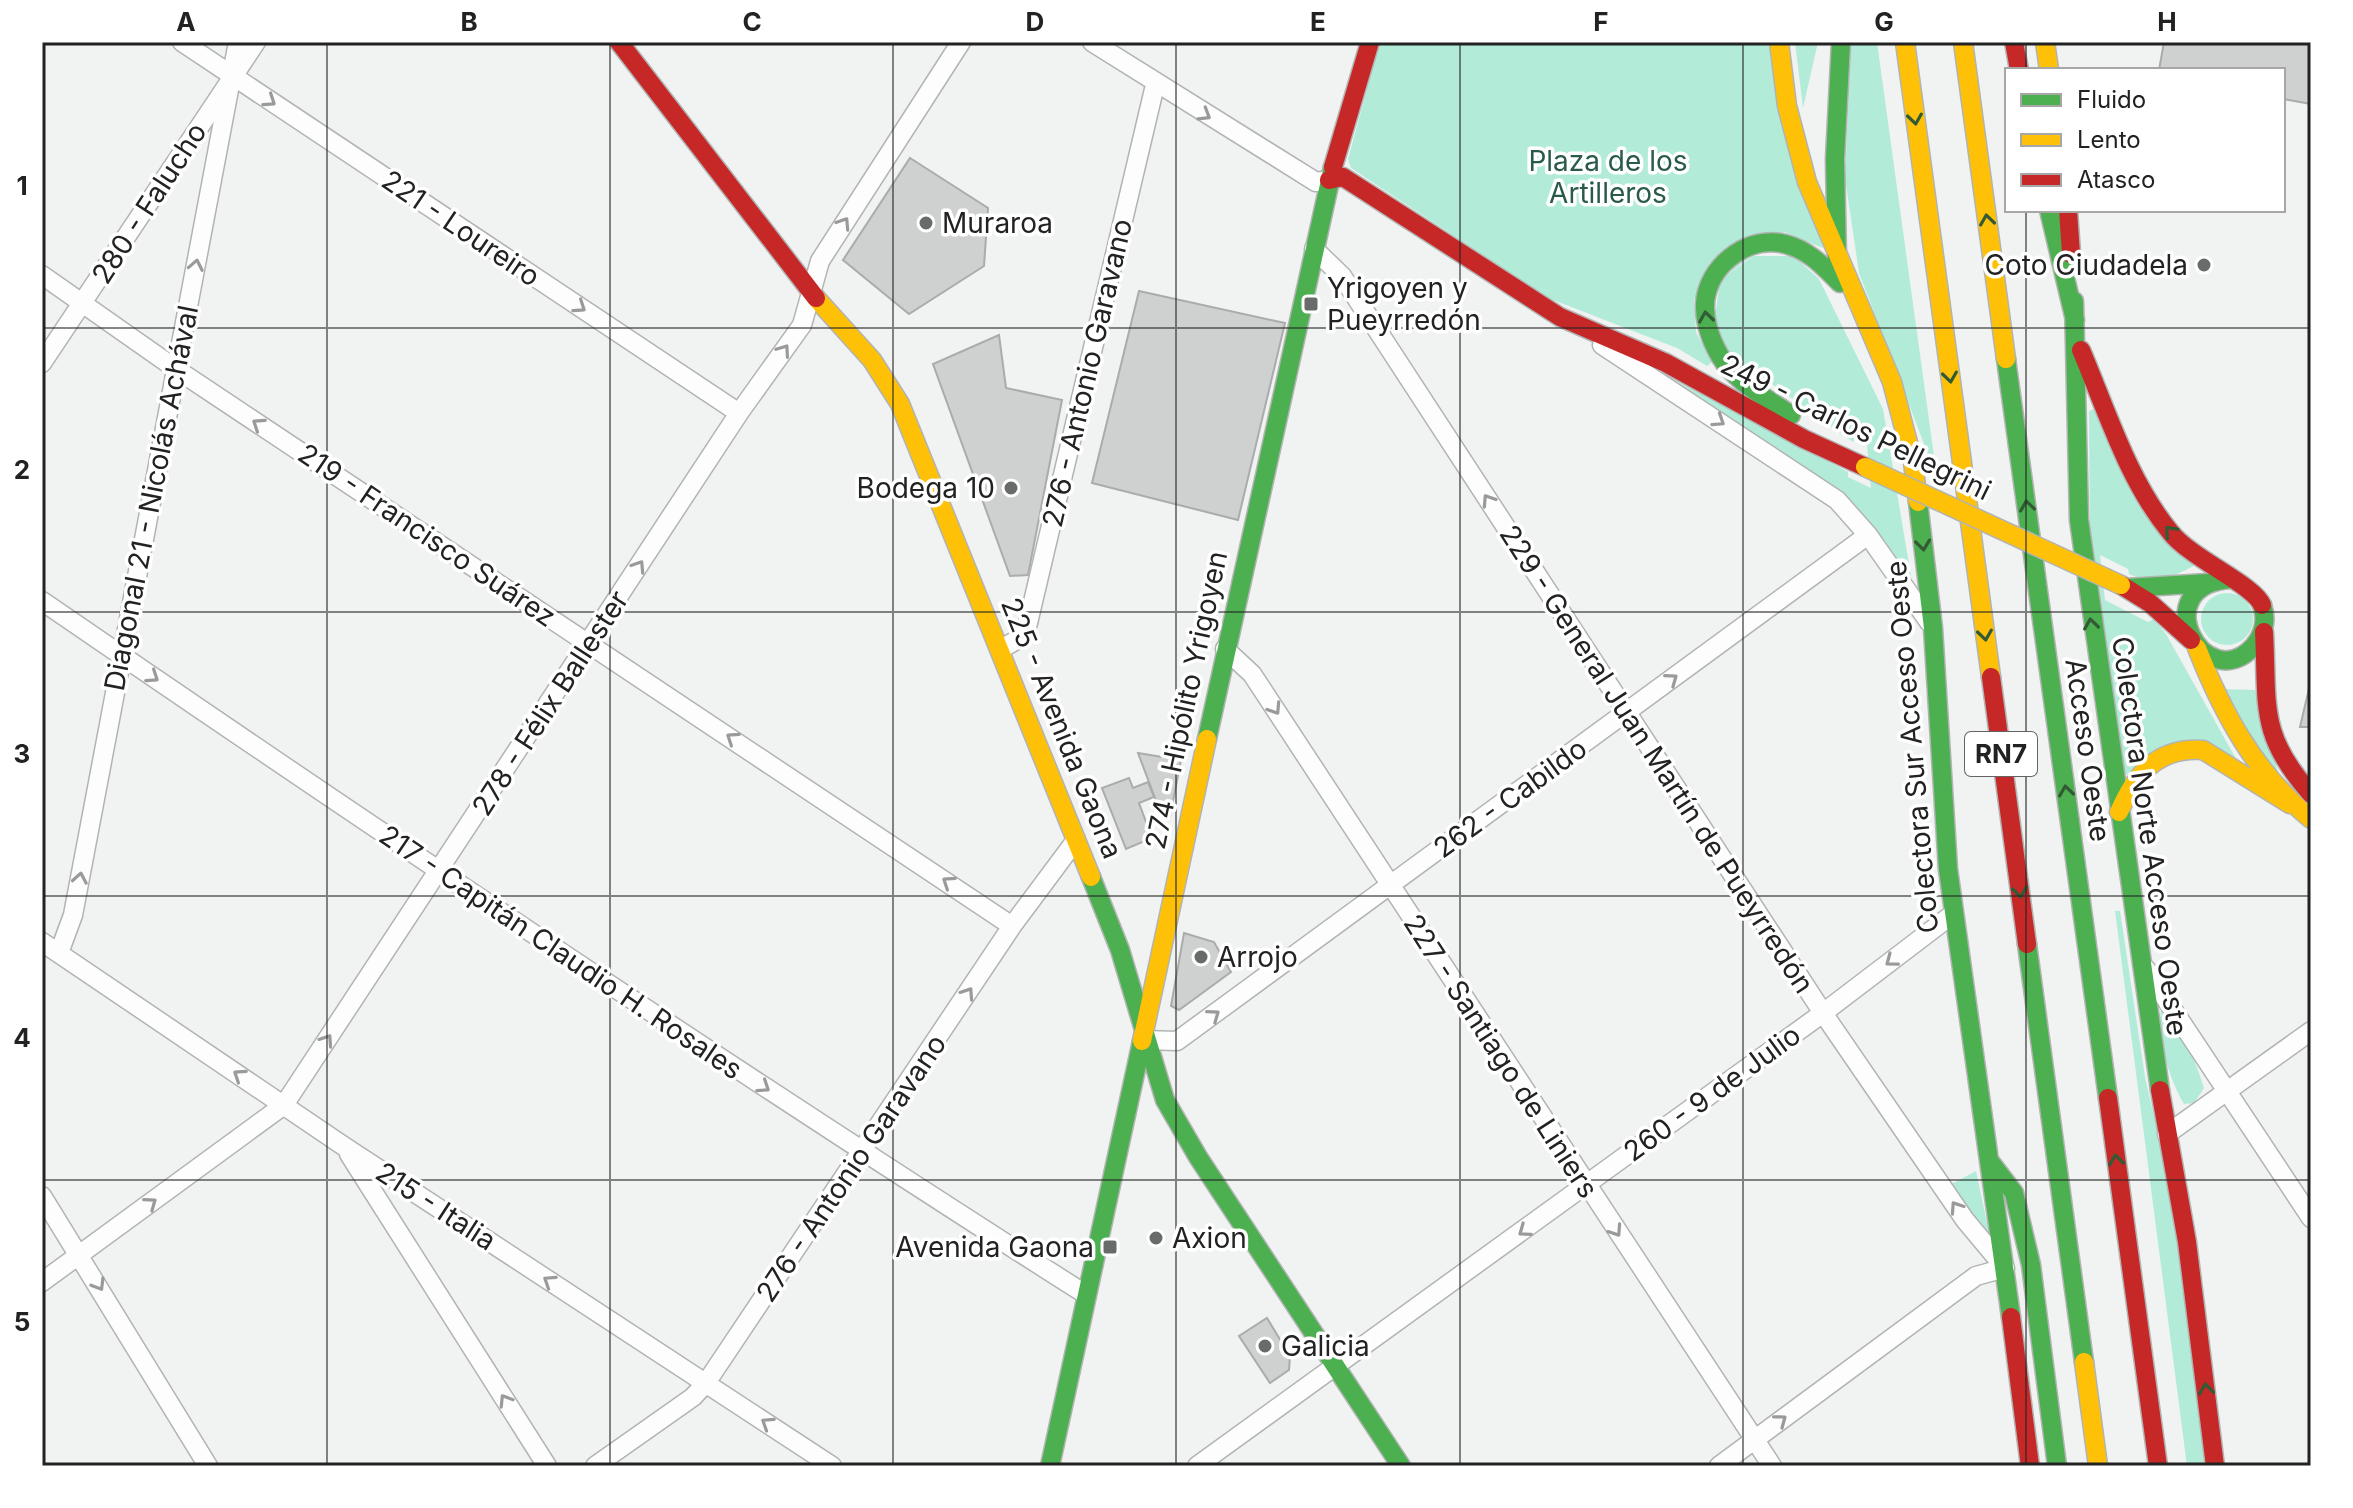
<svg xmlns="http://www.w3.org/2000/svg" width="2353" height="1508" font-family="Inter,sans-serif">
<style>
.green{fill:#b2ecd9}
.building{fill:#ced1d0;stroke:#aaacab;stroke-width:2}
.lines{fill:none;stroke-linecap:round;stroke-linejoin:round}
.street-casing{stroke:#b2b4b3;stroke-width:21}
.fast-casing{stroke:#b2b4b3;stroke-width:21}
.slow-casing{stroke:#b2b4b3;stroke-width:21}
.jam-casing{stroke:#b2b4b3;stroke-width:21}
.street{stroke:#fdfdfd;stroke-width:18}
.fast{stroke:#4caf50;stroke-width:18}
.slow{stroke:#ffc107;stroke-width:18}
.jam{stroke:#c62828;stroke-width:18}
.slow-bridge-casing{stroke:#b2b4b3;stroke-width:21;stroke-linecap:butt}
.slow-bridge{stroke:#ffc107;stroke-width:18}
.oneway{stroke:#9a9a9a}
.oneway2{stroke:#325a34}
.grid{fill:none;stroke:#212221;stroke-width:2;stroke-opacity:0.55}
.poi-dot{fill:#696b6a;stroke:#fff;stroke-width:3}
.labels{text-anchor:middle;stroke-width:7;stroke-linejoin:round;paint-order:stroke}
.shield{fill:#fff;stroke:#646464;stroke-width:2}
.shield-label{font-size:26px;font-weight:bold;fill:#212221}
.park-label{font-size:28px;fill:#295a4a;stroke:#fff}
.street-label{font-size:28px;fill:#212221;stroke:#fff}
.poi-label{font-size:28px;fill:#212221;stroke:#fff;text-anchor:start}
.neatline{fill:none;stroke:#212221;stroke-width:3}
.grid-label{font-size:26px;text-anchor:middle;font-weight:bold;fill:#212221}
</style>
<rect width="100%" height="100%" fill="#f0f3f2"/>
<path class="green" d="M1380,42h389l54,206 -39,-16 -90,67 2,33 16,30 -5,4 -30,-18 -129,-50 -197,-130 -3,-9z
M1795,42h23l-15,66z
M1851,42h26l60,436 -78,-205 -14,-95z
M1753,256h41l25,23 64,130 31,185 -37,-60 -31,-36 -217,-142 219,116v5l23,11 -4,-43 -13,-6 -1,3 -126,-90 -13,-27 6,-45z
M2094,409l101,156c-21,12 -43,21 -66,9l-1,-5 -28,-14 5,45 43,22 6,-3 12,15 73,130 -18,-13 -97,24 -34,-226 -1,-138z
M2201 619a26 26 0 1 1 52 0a26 26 0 1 1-52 0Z
M2221,689l34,1 25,89z
M2115,911h5l25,166 28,122 36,267h-22z
M2161,1009c20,16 36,55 43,79l-10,15 -10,1c-15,-25 -27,-66 -23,-95z
M1976,1171l13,61 -3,7 -38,-53z"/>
<path class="building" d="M2164,42h147v62l-28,-5v-29h-124z
M910,158l78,50 -4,58 -75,48 -66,-54z
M1139,291l146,32 -47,197 -146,-37z
M999,335l7,53 56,12 -34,175 -18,1 -77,-212z
M2311,680v47h-11z
M1138,753l43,7 -11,57 -7,2z
M1129,778l4,10 15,-6 6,15 -15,6 13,35 -26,11 -24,-61z
M1184,933l30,9 17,30 -52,38 -8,-4z
M1267,1318l23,38 -1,14 -19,13 -31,-47z"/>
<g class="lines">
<defs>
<path id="street" d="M182,42l557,371
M1092,42l224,140 13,-2
M1314,249l28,27 481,737 142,207 40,48 -29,8 -257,190
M42,275l134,94 836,557
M1602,345l235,155 31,35 61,87
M42,363l214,-321
M42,601c344,236 691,469 1043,693
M1001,649l19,-11 8,-15 127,-538
M1225,649l27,25 520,792
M42,942l303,205 487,319
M59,953l14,-38 165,-873
M2146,969l165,249
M1144,1040l33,1 691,-506
M2167,1134l144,-103
M349,1154l198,312
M42,1196l166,270
M42,1282l242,-177 455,-692 63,-88 18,-64 141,-219
M595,1466l98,-69 13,-14 306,-457 64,-86
M1197,1466l626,-453 130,-99"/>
<path id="fast" d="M2049,210l26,110
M1837,259l-2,-100 6,-117
M2074,301l5,219 81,570
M2006,359l102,739
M1791,415c-24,-17 -56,-33 -71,-59 -10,-17 -18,-40 -14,-60 7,-34 44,-61 79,-52 24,6 39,23 55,39
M1918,502l15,126 15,241 63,448
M2231,579c-88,6 -26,121 23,67 10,-12 13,-27 8,-41
M2127,588l81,-5
M1207,739l126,-572
M1091,877l29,73 45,150 33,57 203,309
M2027,944l57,418
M1991,1163l23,30 17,72 26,201
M1050,1466l92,-425"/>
<path id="slow" d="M1779,42l8,64 20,76 85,200 21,80 5,40
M1905,42l86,635
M1963,42l43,317
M2045,42l4,28
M816,298l56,62 28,44 191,473
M2197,648c26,66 58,125 114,171
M2119,812c17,-39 39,-65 84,-62l87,54
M1142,1041l65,-302
M2084,1362l14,104"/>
<path id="jam" d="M619,42l197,256
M2014,42l5,28
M1333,167l37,-125
M1329,180l14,-3 217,140 106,46 138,76 61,28
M2068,210l3,44
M2081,350c26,61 47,131 90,183 21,26 83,52 91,72
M2121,585l29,18 41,37
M2264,632c4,74 -6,102 47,162
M1991,677l36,267
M2160,1090l27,152 28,224
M2108,1098l50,368
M2011,1317l19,149"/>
</defs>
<use href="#street" class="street-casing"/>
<use href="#fast" class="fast-casing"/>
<use href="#slow" class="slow-casing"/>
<use href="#jam" class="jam-casing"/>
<use href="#street" class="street"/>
<use href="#fast" class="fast"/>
<use href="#slow" class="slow"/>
<use href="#jam" class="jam"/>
<defs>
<path id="slow-bridge" d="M1865,467l256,118"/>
</defs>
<use href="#slow-bridge" class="slow-bridge-casing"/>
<use href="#slow-bridge" class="slow-bridge"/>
</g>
<defs><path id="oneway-chevron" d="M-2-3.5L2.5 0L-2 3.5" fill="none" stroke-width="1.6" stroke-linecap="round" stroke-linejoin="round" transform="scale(2)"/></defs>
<g class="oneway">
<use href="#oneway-chevron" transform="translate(270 101) rotate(34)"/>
<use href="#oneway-chevron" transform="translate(1205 115) rotate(31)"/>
<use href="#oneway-chevron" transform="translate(844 223) rotate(-57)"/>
<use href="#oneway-chevron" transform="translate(196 265) rotate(-79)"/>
<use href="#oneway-chevron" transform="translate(580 307) rotate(34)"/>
<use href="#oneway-chevron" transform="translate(784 350) rotate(-55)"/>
<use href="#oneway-chevron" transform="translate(1719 421) rotate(33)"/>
<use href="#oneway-chevron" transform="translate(258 424) rotate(-146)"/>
<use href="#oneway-chevron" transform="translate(1488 500) rotate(-123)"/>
<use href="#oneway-chevron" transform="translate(639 566) rotate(-57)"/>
<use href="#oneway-chevron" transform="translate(153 677) rotate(34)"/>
<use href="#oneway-chevron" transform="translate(1672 679) rotate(-36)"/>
<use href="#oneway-chevron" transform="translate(1275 709) rotate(57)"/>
<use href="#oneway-chevron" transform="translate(732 738) rotate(-146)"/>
<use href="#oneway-chevron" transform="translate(80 878) rotate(-80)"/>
<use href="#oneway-chevron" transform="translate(948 882) rotate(-146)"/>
<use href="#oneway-chevron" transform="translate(1891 961) rotate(143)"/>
<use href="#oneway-chevron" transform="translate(968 993) rotate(-56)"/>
<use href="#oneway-chevron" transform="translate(1214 1015) rotate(-36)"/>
<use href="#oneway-chevron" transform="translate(327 1040) rotate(-56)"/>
<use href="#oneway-chevron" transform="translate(239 1075) rotate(-146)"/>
<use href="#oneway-chevron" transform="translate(764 1087) rotate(34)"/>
<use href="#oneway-chevron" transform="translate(151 1203) rotate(-36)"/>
<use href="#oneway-chevron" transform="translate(1956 1207) rotate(-124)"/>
<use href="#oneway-chevron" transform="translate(1524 1231) rotate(144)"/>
<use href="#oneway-chevron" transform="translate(1616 1231) rotate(56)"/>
<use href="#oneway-chevron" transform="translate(549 1281) rotate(-147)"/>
<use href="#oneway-chevron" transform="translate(99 1285) rotate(59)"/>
<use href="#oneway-chevron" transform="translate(505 1400) rotate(-122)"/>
<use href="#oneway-chevron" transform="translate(1781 1420) rotate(-37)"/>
<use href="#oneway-chevron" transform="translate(767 1423) rotate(-147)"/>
</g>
<g class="oneway2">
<use href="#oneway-chevron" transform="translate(1915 119) rotate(82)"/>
<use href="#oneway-chevron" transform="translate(1987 220) rotate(-98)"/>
<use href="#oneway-chevron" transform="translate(1706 317) rotate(-98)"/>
<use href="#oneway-chevron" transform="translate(1950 377) rotate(82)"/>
<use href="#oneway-chevron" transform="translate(2027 506) rotate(-98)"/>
<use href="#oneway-chevron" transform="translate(2170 531) rotate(-131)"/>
<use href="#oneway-chevron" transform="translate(1923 545) rotate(83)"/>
<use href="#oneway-chevron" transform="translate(2091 624) rotate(-98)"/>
<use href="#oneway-chevron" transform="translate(1985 635) rotate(82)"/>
<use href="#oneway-chevron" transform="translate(2066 791) rotate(-98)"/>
<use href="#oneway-chevron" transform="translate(2020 892) rotate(82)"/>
<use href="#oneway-chevron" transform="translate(2116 1160) rotate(-98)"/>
<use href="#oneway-chevron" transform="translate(2206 1389) rotate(-97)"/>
</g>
<path class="grid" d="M327,42v1424M610,42v1424M893,42v1424M1176,42v1424M1460,42v1424M1743,42v1424M2026,42v28M2026,210v1256M42,328h2269M42,612h2269M42,896h2269M42,1180h2269"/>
<g class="poi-dot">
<circle cx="926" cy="223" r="8"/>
<circle cx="2204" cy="265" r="8"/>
<rect x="1303" y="296" width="16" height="16" rx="4"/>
<circle cx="1011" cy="488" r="8"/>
<circle cx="1201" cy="957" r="8"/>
<circle cx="1156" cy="1238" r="8"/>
<rect x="1102" y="1239" width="16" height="16" rx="4"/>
<circle cx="1265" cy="1346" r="8"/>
</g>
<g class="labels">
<rect class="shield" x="1965" y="732" width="72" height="44" rx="6"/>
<g class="shield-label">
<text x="2001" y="763">RN7</text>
</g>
<g class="park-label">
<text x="1608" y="171">Plaza de los<tspan x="1608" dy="32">Artilleros</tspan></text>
</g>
<g class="street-label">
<text transform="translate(149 203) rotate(-57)" y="10">280 - Falucho</text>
<text transform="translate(461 228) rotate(34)" y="10">221 - Loureiro</text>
<text transform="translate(1087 373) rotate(-77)" y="10">276 - Antonio Garavano</text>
<text transform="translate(1856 427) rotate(26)" y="10">249 - Carlos Pellegrini</text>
<text transform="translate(151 498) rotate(-79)" y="10">Diagonal 21 - Nicolás Achával</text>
<text transform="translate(427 535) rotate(34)" y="10">219 - Francisco Suárez</text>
<text transform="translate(1186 700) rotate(-78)" y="10">274 - Hipólito Yrigoyen</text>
<text transform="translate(550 703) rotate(-57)" y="10">278 - Félix Ballester</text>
<text transform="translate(1062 728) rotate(68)" y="10">225 - Avenida Gaona</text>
<text transform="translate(1912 747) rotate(-95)" y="10">Colectora Sur Acceso Oeste</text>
<text transform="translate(2088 750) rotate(82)" y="10">Acceso Oeste</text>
<text transform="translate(1657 759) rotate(57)" y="10">229 - General Juan Martín de Pueyrredón</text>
<text transform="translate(1510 798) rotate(-36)" y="10">262 - Cabildo</text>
<text transform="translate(2150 836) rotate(82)" y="10">Colectora Norte Acceso Oeste</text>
<text transform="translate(561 952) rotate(34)" y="10">217 - Capitán Claudio H. Rosales</text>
<text transform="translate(1501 1056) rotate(57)" y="10">227 - Santiago de Liniers</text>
<text transform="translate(1712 1093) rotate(-36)" y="10">260 - 9 de Julio</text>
<text transform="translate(851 1168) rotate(-56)" y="10">276 - Antonio Garavano</text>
<text transform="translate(436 1206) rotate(33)" y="10">215 - Italia</text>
</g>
<g class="poi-label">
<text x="942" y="233">Muraroa</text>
<text x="2188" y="275" text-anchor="end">Coto Ciudadela</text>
<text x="1327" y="298">Yrigoyen y<tspan x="1327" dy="32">Pueyrredón</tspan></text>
<text x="995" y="498" text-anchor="end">Bodega 10</text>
<text x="1217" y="967">Arrojo</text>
<text x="1172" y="1248">Axion</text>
<text x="1094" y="1257" text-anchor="end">Avenida Gaona</text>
<text x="1281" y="1356">Galicia</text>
</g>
</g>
<rect width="2353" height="1508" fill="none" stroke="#ffffff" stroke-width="88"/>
<rect x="2005" y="68" width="280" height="144" fill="#ffffff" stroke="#a6a7a6" stroke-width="2"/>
<rect x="2021" y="94" width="40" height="12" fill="#4caf50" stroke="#a6a7a6" stroke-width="2"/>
<text x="2077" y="108" font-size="24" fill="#212221">Fluido</text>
<rect x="2021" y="134" width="40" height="12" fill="#ffc107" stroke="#a6a7a6" stroke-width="2"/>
<text x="2077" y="148" font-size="24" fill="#212221">Lento</text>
<rect x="2021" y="174" width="40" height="12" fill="#c62828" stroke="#a6a7a6" stroke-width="2"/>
<text x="2077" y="188" font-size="24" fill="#212221">Atasco</text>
<rect x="44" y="44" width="2265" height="1420" class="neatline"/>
<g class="grid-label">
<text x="186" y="31">A</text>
<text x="469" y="31">B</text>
<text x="752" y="31">C</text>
<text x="1035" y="31">D</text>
<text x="1318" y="31">E</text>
<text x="1601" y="31">F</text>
<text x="1884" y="31">G</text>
<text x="2167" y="31">H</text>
<text x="22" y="195">1</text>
<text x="22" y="479">2</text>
<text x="22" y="763">3</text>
<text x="22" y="1047">4</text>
<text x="22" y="1331">5</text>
</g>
</svg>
